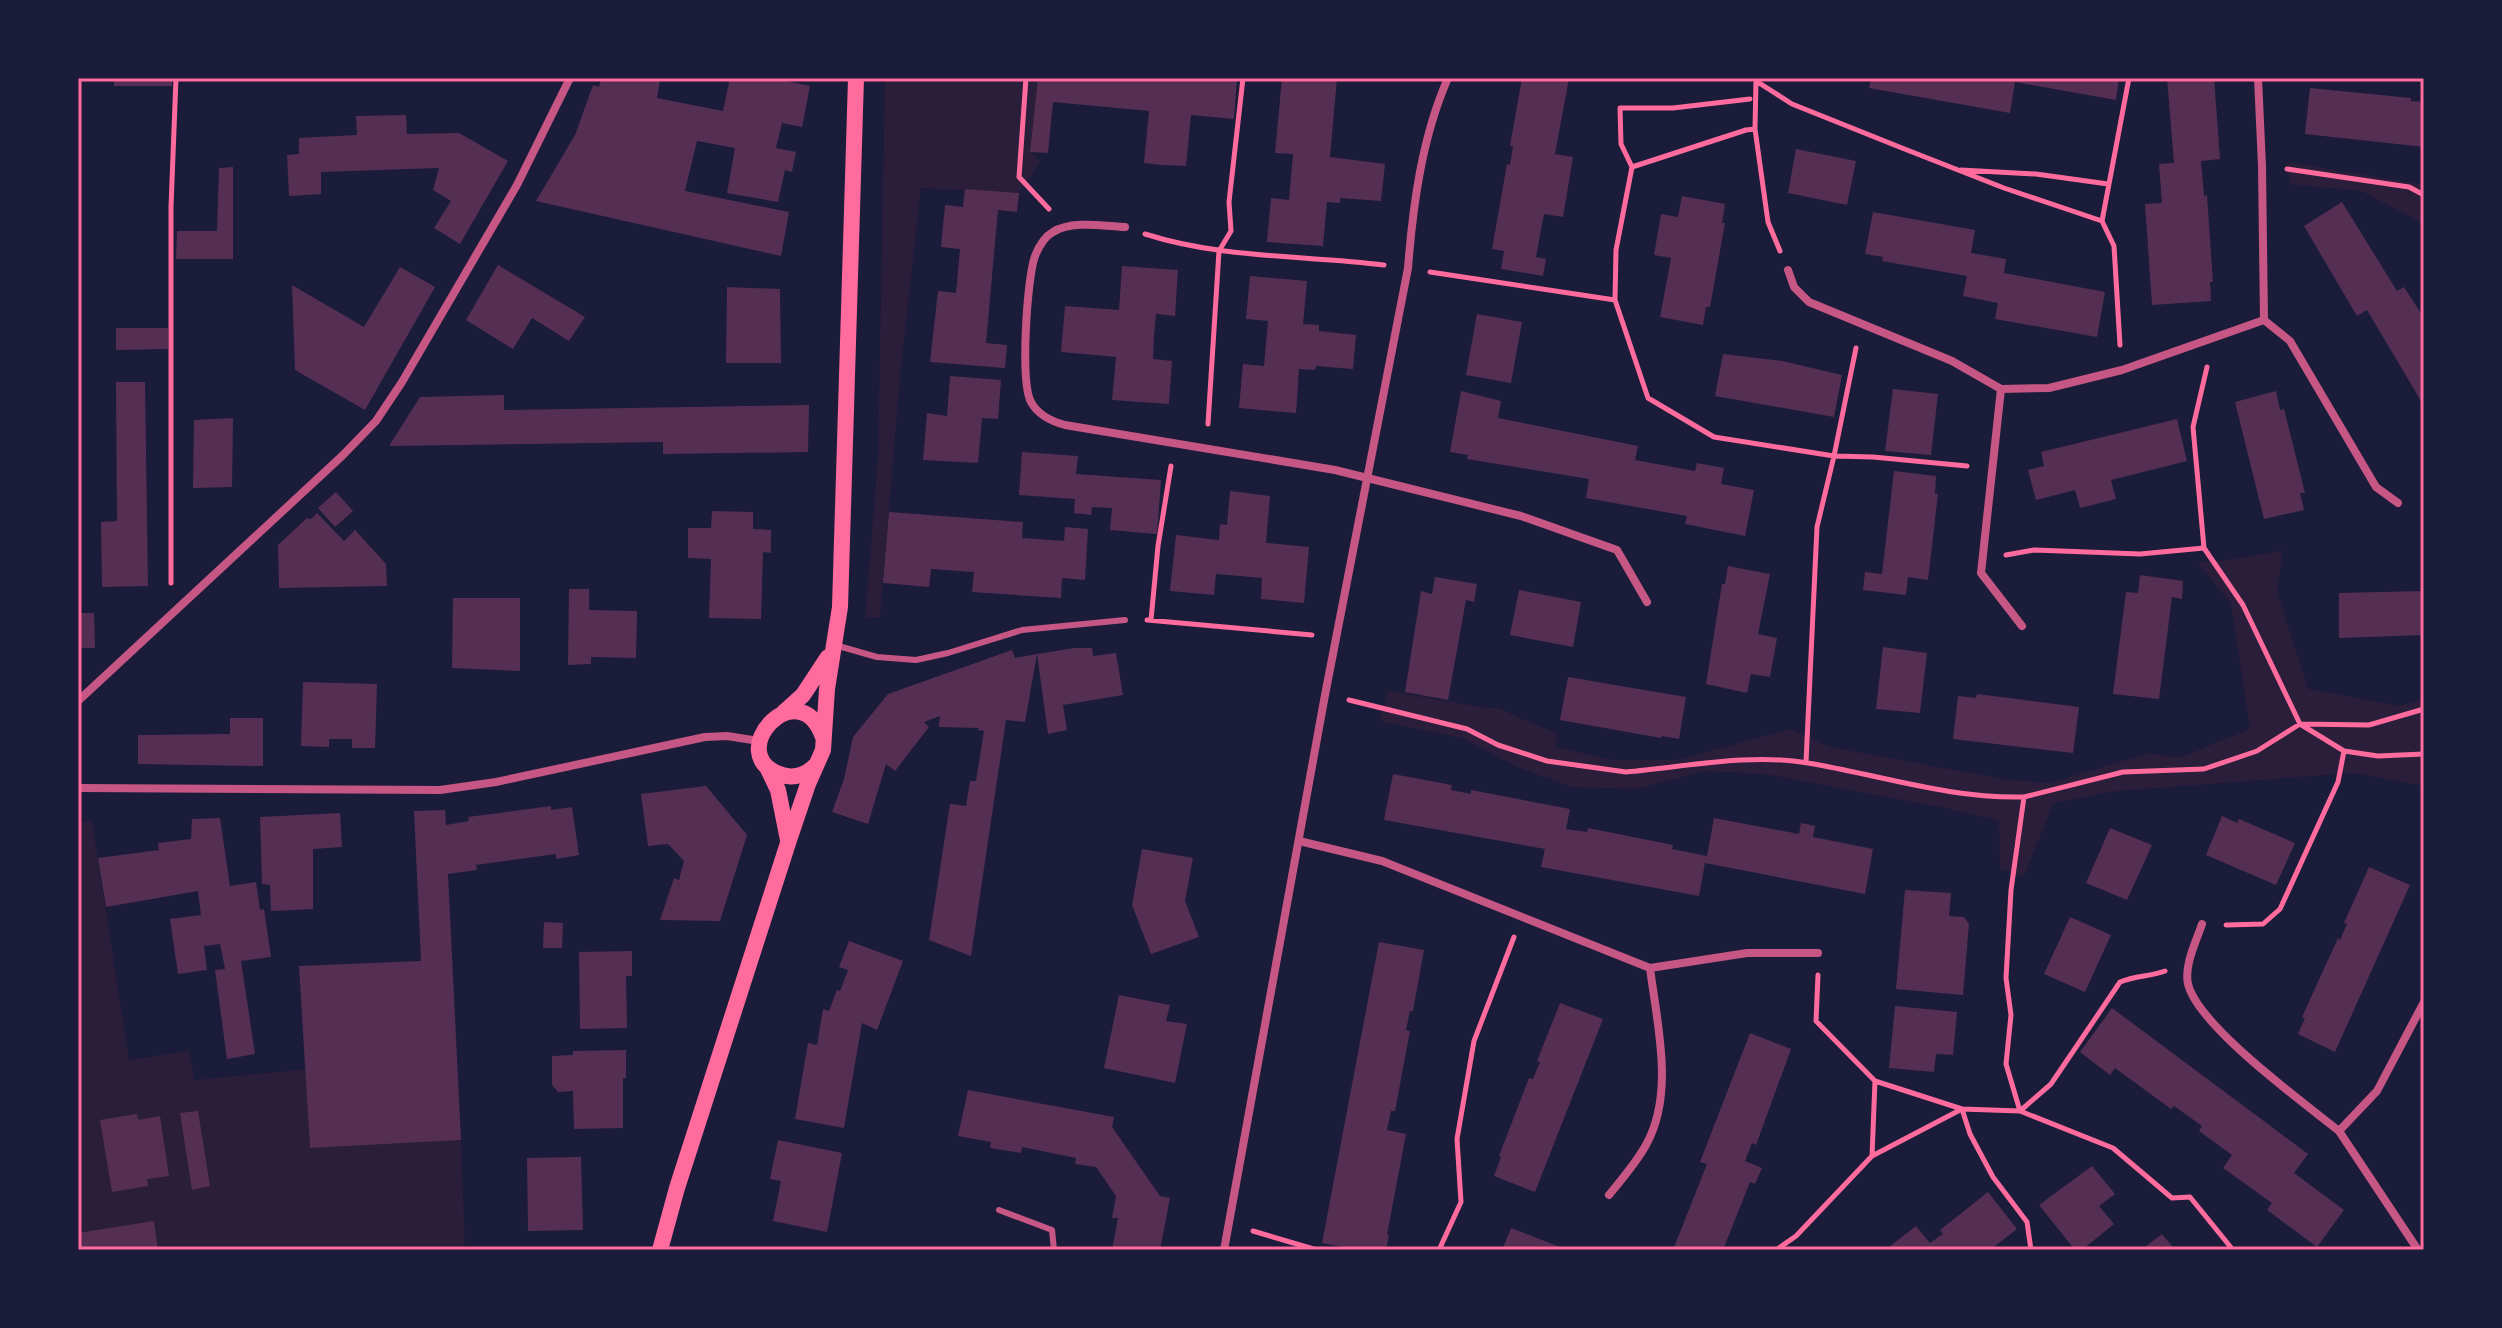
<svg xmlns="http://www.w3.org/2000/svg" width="2502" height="1328" font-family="Spectral,serif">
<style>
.green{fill:#2a1e3b}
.building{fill:#542f53}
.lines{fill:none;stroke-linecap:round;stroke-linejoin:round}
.path{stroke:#ff6b9d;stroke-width:5}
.service{stroke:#c65784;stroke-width:6}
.minor{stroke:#c65784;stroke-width:8}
.secondary{stroke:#ff6b9d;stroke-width:16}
.neatline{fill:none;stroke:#ff6b9d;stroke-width:3}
</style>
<rect width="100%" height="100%" fill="#1b1b3a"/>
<path class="green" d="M885,78h153l-8,74 10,9 -21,32 -98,-5 -21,188 -20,241 -15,2 13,-161z
M2287,162l133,22 4,2v38l-63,-33 -71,-7z
M2283,550l-6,41 31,98 92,17 24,-8v88l-71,-13 -236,18 -63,12 -31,74 -23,-8 -1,-48 -54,-13 -180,-34 -60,-3 -69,18 -64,-2 -55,-20 -55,-29 -82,-17 8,-30 93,16 16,1 61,26 -3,13 58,13h63l115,-31 39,18 179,33 41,3 99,-30 30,5 71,-29 -19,-126 -33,-40 38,-4z
M92,821l37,239 60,-9 6,29 111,-11 4,79 151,-8 4,110h-387v-428z"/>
<path class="building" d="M114,78h58v8h-58z
M601,78l59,2 -3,18 66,13 7,-33h42l38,8 -8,41 -20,-4 -6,25 20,4 -4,20 -7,-2 -7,32 -51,-9 8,-45 -38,-7 -12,50 104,21 -8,44 -245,-55 39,-66 18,-50 6,2z
M1038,78h199l-3,41 -43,-4 -5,51 -24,-1 -18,-2 5,-52 -96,-9 -5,51 -18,-1z
M1282,78h55l-7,79 55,7 -4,37 -41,-3v5l-13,-1 -4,44 -56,-4 4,-44 18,2 4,-46 -18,-1z
M1522,78h47l-14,76 18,3 -10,60 -19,-3 -8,43 10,2 -3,17 -42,-7 3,-18 -12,-2 15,-85 3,1 3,-19h-3z
M1871,78h248l-3,22 -101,-18 -5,31 -141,-25z
M2167,78h47l6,81 -19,2 3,35 3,-1 6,87h-3l1,19 -59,4 -7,-101 17,-1 -3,-39 15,-1z
M2310,88l101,10v3l13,1v45l-119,-13z
M406,115l1,19 52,-1 49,28 -48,83 -26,-16 17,-27 -18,-11 6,-22 -118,4v22l-32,2 -2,-41 12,-1v-16l58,-3 -1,-19z
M1796,149l60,12 -9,44 -59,-12z
M233,167v92h-57l1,-28h40l2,-63z
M965,189l54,4 -2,19 -19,-2 -12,133 21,2 -2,23 -75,-6 8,-71 18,2 4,-44 -19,-2 4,-42 18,2z
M1682,196l43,8 -3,19h3l-15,84h-4l-3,18 -43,-8 11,-59 -17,-3 7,-41 17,3z
M2342,202l55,89 7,-4 20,31v88l-57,-96 -10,6 -53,-90z
M1873,212l102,18 -4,23 35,6 -2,14 101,19 -8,45 -102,-18 3,-16 -35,-7 4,-20 -85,-15 1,-4 -18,-3z
M498,265l87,52 -16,24 -37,-23 -19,31 -47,-29z
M1122,266l56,4 -3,46 -19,-2 -2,22 -1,23 19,2 -3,43 -57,-4 4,-43 -55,-5 4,-46 54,4z
M400,267l35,20 -70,123 -70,-40 -3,-85 72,42z
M1250,276l57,5 -4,43 16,1v6l37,4 -3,34 -37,-3 -1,4 -16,-1 -3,44 -57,-5 4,-44 21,2 4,-45 -22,-2z
M727,287l53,2 1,74h-55z
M1477,314l45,8 -11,61 -45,-8z
M116,328h52v21l-52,1z
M1723,354l59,7 60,14 -8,42 -119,-21z
M950,376l51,4 -3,39 -16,-1 -4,45 -55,-3 4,-47 20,3z
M116,382h29l3,204 -46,1 -1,-65 16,-1z
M1893,389l45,5 -7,61 -46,-4z
M1461,391l40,10 -3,17 140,28 -3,14 60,11 2,-8 27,5 -3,16 33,6 -9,46 -60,-12 2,-8 -101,-18 3,-19 -122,-20 1,-4 -18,-3z
M2276,391l4,19 4,-1 21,84h-5l4,17 -40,9 -29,-117z
M504,395v15l305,-5 -1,47 -145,2v-12l-274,4 31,-49z
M233,418l-1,69 -39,1 1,-68z
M2177,419l10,42 -76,19 5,19 -36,9 -5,-18 -39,10 -8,-30 16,-4 -3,-14z
M1022,452l56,4 -2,18 85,6 -4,54 -47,-4 2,-22 -20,-1 -1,8 -17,-2 1,-14 -56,-4z
M1894,471l42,5 -1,18h3l-10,86 -20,-3 -2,18 -43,-5 2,-18 17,2z
M1230,491l40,5 -4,47 43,4 -5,56 -43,-4 1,-21 -22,-2 -24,-2 -2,21 -44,-4 6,-56 43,5 1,-16 7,1z
M336,492l17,19 -18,16 -17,-19z
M712,511l41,1v17l18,1v23l-8,-1 -2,67 -52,-1 2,-59 -23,-1v-30h23z
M889,512l134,10 -1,16 42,3 1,-14 23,2 -3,51 -23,-2 -1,20 -89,-6 2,-20 -43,-3 -2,18 -46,-4z
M317,513l27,28 11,-11 31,34 1,22 -108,2 -1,-43 29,-27 4,1z
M1728,566l42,8 -12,60 19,4 -7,39 -19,-3 -4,19 -41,-9 16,-100h3z
M2140,575l43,6 -1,18 -10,-2 -13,102 -46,-5 13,-102 12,1z
M1435,577l42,7 -3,18 -8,-2 -18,100 -43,-8 16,-101 11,3z
M569,589h20v21l48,1 -1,47 -45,-1v7l-23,1z
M1519,590l62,12 -8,45 -63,-12z
M2424,591v44l-85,3v-45z
M453,598h67v73l-68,-3z
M79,613h15l1,35h-14z
M1883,647l44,6 -7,60 -44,-4z
M1075,648h17l1,8 23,-3 7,42 -60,10 4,25 -19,4 -11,-80z
M1012,650l3,8 22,-4 -12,68 -19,-2 -35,236 -42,-16 21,-136 16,2 4,-25h6l8,-50 -6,-1 1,-2 -40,-1 1,-11 -16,6 5,5 -34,44 -9,-7 -18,60 -36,-12 12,-33 9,-42 35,-43z
M1568,677l118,20 -7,42 -17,-3 -1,2 -101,-18z
M303,682l74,2 -2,64h-23v-9h-23v8l-28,-1z
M1977,694l102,13 -6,46 -120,-14 5,-43 18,2z
M230,718h33v48l-125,-2v-29l92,-1z
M1393,774l59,11 -1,5 20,4v-4l99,19 -4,20 21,3 1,-4 85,17 -1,4 35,7 7,-38 85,16 2,-11 14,3 -2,11 60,12 -8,45 -160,-31 -6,33 -158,-29 4,-18 -161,-29z
M706,786l41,49 -27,86 -60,-1 14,-42 5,2 5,-19 -16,-17 -20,2 -7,-52z
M551,806v4l21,-3 7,48 -23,4v-5l-80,11 1,5 -29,4 13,266 -151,8 -11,-182 122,-5 -7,-150 31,-1 1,15 23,-4 -1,-4z
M340,813l2,34 -29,2v60l-42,2 -1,-26 -8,-1 -2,-67z
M2222,816l15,7 2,-4 56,24 -19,42 -70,-30z
M220,818l10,68 26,-4 4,28 4,-1 7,48 -30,4 14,93 -28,5 -12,-89 10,-1 -5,-25 -16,2 3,24 -29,4 -8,-55 31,-4 -3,-24 -92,16 -8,-49 61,-8 -1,-7 33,-4 1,-20z
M2110,828l42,17 -25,55 -41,-17z
M1142,849l51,9 -8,43 14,36 -48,17 -19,-49z
M2369,867l41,18 -75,167 -37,-18 7,-16 -3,-1 36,-79 2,2 7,-16 -3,-1z
M1905,890l46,3 -2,23 15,1 5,7 -6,71 -67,-6z
M2070,917l41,18 -26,57 -41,-18z
M544,922l19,1 -1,25h-19z
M849,941l54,20 -26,69 -15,-7 -18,105 -49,-9 13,-76 9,2 6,-36 6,2 8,-21 3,1 8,-21 -9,-3z
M1379,942l45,8 -11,61h-3l-4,19 4,1 -15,80h-4l-4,19 19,4 -19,101h2l-3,15h-26l-38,-7z
M632,951v25h-6l1,52 -47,1 -1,-77z
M1119,995l51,10 -4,16 21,3 -12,59 -71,-15z
M1560,1003l43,16 -68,173 -41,-16 7,-19 -2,-1 30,-78 4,1 7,-17 -3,-1z
M1895,1006l62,6 -4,43 -17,-1 -2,18 -45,-4z
M2112,1008l196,146 -14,19 50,37 -27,37 -50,-37 5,-7 -49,-35 9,-13 -33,-24 3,-5 -28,-20 -3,3 -56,-41 -5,7 -30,-23z
M1750,1033l41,16 -35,96 -4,-2 -7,18 17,7 -7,16 -5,-2 -27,68h-50l34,-86 -7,-2z
M626,1050v28h-3v50l-49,1 -1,-38 -15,1 -6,-7v-29l21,-1v-4z
M968,1090l146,27 -2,10 48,69 10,2 -10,52h-48l6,-32h-6l4,-22 -20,-29 -21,-3 1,-6 -54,-11 -1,6 -31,-5 1,-6 -33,-6z
M198,1111l12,75 -18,4 -12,-77z
M137,1114l1,6 22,-4 9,60 -22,3 1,7 -36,6 -12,-72z
M778,1140l64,13 -15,79 -54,-11 8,-40 -11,-2z
M581,1157l2,73 -55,1 -1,-73z
M2092,1166l23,28 -16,12 15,18 -32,26h-7l-36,-45z
M1988,1192l29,37 -27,21h-105l31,-24 14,17 13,-9 -3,-4z
M154,1221l4,29h-80v-17z
M1511,1228l57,22h-66z
M2162,1234l13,16h-34z"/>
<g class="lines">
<path class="path" d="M1026,78l-7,99 30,32
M1756,80l-1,49 13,93 12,29
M1756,81l36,23 110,44 102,40 98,33
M1632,167l-11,-23 -1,-36h53l77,-9
M2287,169l122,18 15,8
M1961,170l75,4 72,10
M1145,234c78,25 159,21 239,31
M1430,272l185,28 33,98 66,39 120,19 39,1 94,9
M1615,300l1,-50 16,-83 114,-37 9,-1
M2120,345l-6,-99 -12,-25 27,-143
M2207,367l-14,60 11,121 39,57 57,119 69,1 55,-16
M1208,424l11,-173 12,-20 -2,-29 14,-124
M2006,555l28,-5 106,4 64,-6
M171,583v-376l5,-129
M1147,620l165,15
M1151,620l7,-74 13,-80
M1349,700l118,29 31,16 49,16 79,11c59,-5 123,-19 182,-9 72,12 142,36 216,34
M2344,751l34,5 46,-2
M1806,762l11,-235 17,-71 22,-108
M2165,971c-16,6 -29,4 -45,11l-69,102 -31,27 -14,-47 5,-49 -5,-37 5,-88 13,-93 99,-25 81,-3 53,-18 43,-27 44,27 -6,31 -58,127 -17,15 -37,1
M1818,975l-2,46 59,60 87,28 58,2 93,37 59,50 18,-1 43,53
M1875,1081l-3,75 90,-47 8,25 23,43 34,45 4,28
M1253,1231l64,19
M1439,1250l22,-48 -4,-63 17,-98 40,-104
M1776,1250l20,-14 76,-80"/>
<path class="service" d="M835,645l42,12 39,3 32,-7 74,-23 103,-10
M999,1210l53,20 2,20"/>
<path class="minor" d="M1125,227c-22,-1 -53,-7 -72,5 -9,5 -14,14 -18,24 -8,22 -15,125 -4,146 7,13 19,19 34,23l270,45 186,46 96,34 30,52
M1788,270l6,17 15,15 143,59 49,28
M2264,320l26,21 86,146 22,16
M2022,626l-41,-53 20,-184 48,-1 73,-18 142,-50 -2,-154 -4,-88
M78,701l264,-245 34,-35 26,-39 115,-197 53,-107
M78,788l362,2 56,-8 209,-45 22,-1 32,5
M1299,841l83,20 268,107c7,56 25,125 -4,177 -10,18 -24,34 -37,50
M2202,924c-6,18 -18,41 -14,60 10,42 115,118 151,147
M1650,968l97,-15h71
M1224,1250l101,-555 83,-427c5,-64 14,-131 40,-190
M2418,1250l-79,-119 38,-40 47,-89"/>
<path class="secondary" d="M783,713l20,-18 25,-38
M816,765c-9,9 -21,14 -34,10 -62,-20 17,-106 41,-38
M767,767l11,23 10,50
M660,1250l17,-62 112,-348 19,-56 15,-34 4,-61 13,-82 16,-529"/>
</g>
<rect width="2502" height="1328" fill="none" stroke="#1b1b3a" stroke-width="160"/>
<rect x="80" y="80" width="2342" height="1168" class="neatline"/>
</svg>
